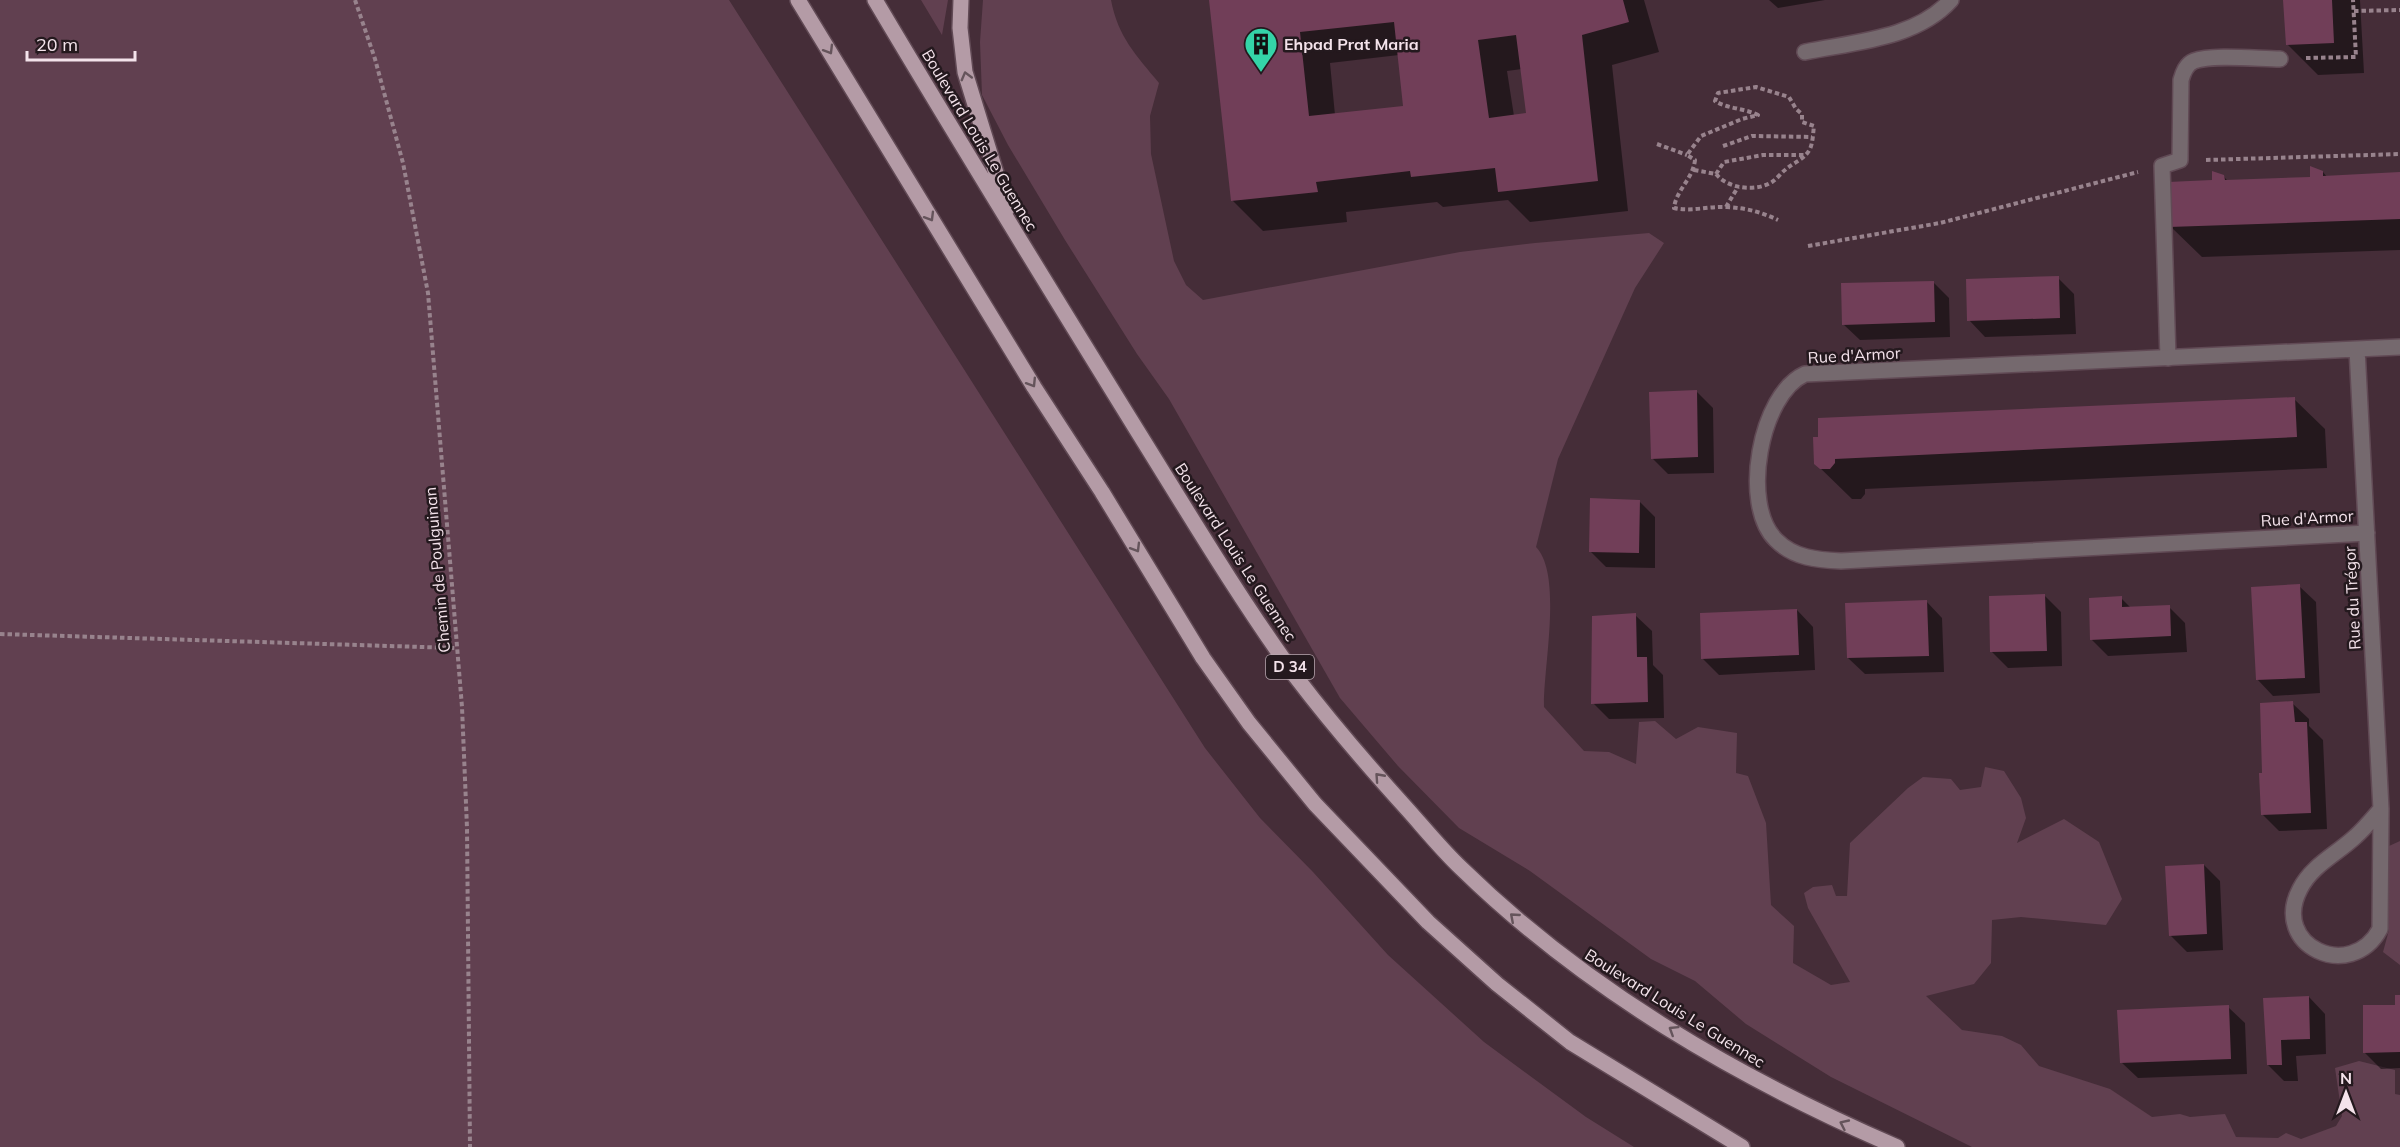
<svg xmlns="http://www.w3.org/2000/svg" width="2400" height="1147" font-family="Mulish,sans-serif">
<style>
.green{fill:#614050}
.shadow{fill:#0007;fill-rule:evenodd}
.building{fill:#713e58;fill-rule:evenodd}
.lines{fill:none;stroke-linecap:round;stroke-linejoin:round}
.service-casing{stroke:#614a55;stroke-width:18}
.minor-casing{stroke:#614a55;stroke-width:18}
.primary-casing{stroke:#614a55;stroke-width:18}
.path{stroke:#98838d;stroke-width:4;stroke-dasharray:4.5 3;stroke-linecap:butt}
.service{stroke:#75696e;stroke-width:15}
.minor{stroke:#75696e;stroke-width:15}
.primary{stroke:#b49ba6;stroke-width:15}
.oneway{stroke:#65545b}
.labels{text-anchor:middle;stroke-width:5;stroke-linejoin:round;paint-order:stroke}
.shield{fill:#24191e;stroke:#b6a6ae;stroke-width:1.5}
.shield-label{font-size:15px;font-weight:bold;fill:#f4e3eb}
.poi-label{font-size:16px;font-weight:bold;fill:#f4e3eb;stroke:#24191e;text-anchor:start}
.street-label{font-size:16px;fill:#f4e3eb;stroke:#24191e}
</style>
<rect width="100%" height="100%" fill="#452d38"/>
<path class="green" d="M0,0h729l476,748 55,70 53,54 75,83 96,87 102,75 48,30h-1634z
M921,0h27l-6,35z
M983,0h128c7,37 25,55 48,83l-9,33 1,38 23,107 12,24 17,15 257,-48 75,-9 114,-10 15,10 -29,45 -77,171 -22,88c27,28 7,121 8,160l40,44 25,1 27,12 3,-42 16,-1 21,18 22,-12 39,6 -1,40 12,3 18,47 5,82 23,21 -1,37 38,22 19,-3 -42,-74 -4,-15 9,-6 19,-2 4,11h11l3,-53 58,-55 15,-11 28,2 9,11 21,-3 4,-20 19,4 17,27 5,20 -9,25 47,-24 35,23 23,57 -16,26 -85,-8 -29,3 -1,43 -17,21 -48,12 36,34 40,6 19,9 18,21 71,23 42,28 28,-3 10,3 35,-3 11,23 42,1 8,-5 15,6 35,-13 6,-10 -7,-48 24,-7 36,9v24l5,1v52h-428l-141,-70 -85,-53 -51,-43 -44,-22 -121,-88 -71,-43 -61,-62 -58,-68 -171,-299 -32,-45 -72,-114 -57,-95 -26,-50 -2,-53z
M2400,841v124l-17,-13 6,-22v-84z"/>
<path class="shadow" d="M1210,0h434l15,52 -47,13 16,146 -98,11 -22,-22 -65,7 -6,-5 -91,10 1,10 -84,9 -31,-31zM1399,55l5,52 -69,8 -5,-52zM1522,69l6,46 -14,1 -7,-45z
M1769,0h56l-47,8z
M2285,0h75l4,73 -46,2 -31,-31z
M2323,172l4,5 73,-3v76l-198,7 -31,-30 43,-45 9,-6 5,5 84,-3z
M2058,278l16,16 2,40 -91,3 -16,-17z
M1933,282l16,16 1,39 -90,3 -17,-16z
M1697,392l16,16 1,65 -46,1 -16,-16z
M2294,399l31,30 2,39 -462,21v5l-4,5h-9l-37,-36v-25z
M1639,501l16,16v51l-49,-1 -16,-16z
M2299,586l17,16 4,91 -47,3 -16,-17z
M2044,595l17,17 1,54 -54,2 -16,-16z
M2121,598l10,10 38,-1 16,16 2,29 -79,4 -16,-16z
M1926,601l16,17 2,54 -79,2 -17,-16z
M1797,610l16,17 2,43 -96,5 -17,-17z
M1635,615l17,16 1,34 10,10 1,43 -55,1 -16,-16z
M2292,703l17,16v7l14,14 4,89 -48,2 -16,-16v-40z
M2204,865l16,16 3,69 -36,2 -17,-17z
M2400,996v72l-19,1 -16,-16 31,-47z
M2309,997l16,17 1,40 -30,2 2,25h-14l-16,-16 -3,-66z
M2228,1007l17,16 2,51 -109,4 -17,-16z"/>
<path class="building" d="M1209,0h414l6,22 -47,13 16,146 -100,11 -3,-24 -84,9 -1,-6 -94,11 2,10 -87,9zM1394,22l9,84 -94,10 -9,-84zM1516,35l10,78 -37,5 -11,-78z
M2283,0h49l2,43 -48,2z
M2310,166l13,5v5l77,-4v47l-231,8 -1,-45 44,-2v-9l12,4 1,5 85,-3z
M2059,276l1,42 -93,3 -1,-42z
M1934,281l1,41 -93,3 -1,-42z
M1697,390l1,67 -47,2 -2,-67z
M2295,397l2,40 -462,22v4l-5,6h-10l-6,-5 -1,-27h5v-19z
M1590,498l50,2 -1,53 -50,-1z
M2300,584l5,94 -49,2 -5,-93z
M2045,594l2,57 -57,1 -1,-56z
M2122,596v11l48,-2 1,31 -81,4 -1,-42z
M1927,600l2,56 -82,2 -2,-55z
M1797,609l2,46 -98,4 -1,-46z
M1636,613l1,44h10l1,45 -57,2 1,-88z
M2293,701l2,21h12l4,91 -50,2 -2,-42h3l-2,-70z
M2204,864l3,70 -38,2 -4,-70z
M2395,995h5v57l-37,1v-48h32z
M2309,996l1,43 -29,1 1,25h-15l-4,-67z
M2229,1005l2,54 -111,4 -3,-53z"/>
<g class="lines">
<defs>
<path id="service" d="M2168,358l-6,-192 18,-6 1,-80c2,-7 5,-16 13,-19 18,-7 65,-2 86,-2"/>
<path id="minor" d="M1805,52c49,-10 111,-13 146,-52
M2357,349l24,460c-8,9 -16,19 -25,27 -19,18 -44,29 -56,53 -30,57 51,94 80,40l1,-120
M2367,533l-526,28c-24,-1 -47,-3 -65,-21 -36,-35 -16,-146 29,-166l595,-27"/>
<path id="primary" d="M798,0l236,387 68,105 101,166 46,65 66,81 113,118 69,62 73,58 172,105
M875,0c86,145 174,288 263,432 51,82 101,166 158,245 35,46 73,90 112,133 17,19 34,40 53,58 125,122 277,210 436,279
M961,0l-1,28 5,44 42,137"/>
</defs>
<use href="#service" class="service-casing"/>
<use href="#minor" class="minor-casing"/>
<use href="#primary" class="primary-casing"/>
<path class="path" d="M355,0l20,59 28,104 25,130 34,414 5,121 3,319
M2354,11l46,-1
M2306,58l50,-1 -3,-57
M1657,144l30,11
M1723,146l29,-10 60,1
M2206,160l194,-6
M1694,170l22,4c12,15 40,18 56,8 5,-3 9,-9 13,-12 9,-8 19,-10 25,-21 3,-7 3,-16 4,-23l-12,-4v-8l-6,-5 -7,-12 -33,-10 -38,6 -3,8c13,8 29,7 43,14l-16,4 -41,17 -14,19 8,5c-2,19 -19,30 -21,48 18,4 34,-2 53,-1 19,1 34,5 51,13
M1716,174l8,-12 39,-7h42
M1726,207l12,-20
M1808,246l132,-23 198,-51
M0,634l455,14"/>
<use href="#service" class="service"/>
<use href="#minor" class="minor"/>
<use href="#primary" class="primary"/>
</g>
<defs><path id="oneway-chevron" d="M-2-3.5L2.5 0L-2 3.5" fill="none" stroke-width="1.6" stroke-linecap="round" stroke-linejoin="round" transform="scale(1.5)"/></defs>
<g class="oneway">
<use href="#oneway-chevron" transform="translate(829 50) rotate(59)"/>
<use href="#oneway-chevron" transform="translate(966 76) rotate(-105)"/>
<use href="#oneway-chevron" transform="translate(930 217) rotate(59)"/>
<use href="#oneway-chevron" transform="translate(1032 383) rotate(58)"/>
<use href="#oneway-chevron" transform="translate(1136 548) rotate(59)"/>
<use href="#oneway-chevron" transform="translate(1379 777) rotate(-132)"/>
<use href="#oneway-chevron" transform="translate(1514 917) rotate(-139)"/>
<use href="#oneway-chevron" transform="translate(1673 1030) rotate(-148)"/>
<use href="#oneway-chevron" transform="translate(1844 1124) rotate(-155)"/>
</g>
<defs>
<symbol id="building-pin" viewBox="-11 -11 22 30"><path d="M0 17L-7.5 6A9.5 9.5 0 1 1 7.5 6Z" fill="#34d4a8" stroke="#24191e"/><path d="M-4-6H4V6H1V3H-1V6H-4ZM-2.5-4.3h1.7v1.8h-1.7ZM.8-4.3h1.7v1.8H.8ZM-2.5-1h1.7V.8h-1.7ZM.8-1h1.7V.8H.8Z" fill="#111"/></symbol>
</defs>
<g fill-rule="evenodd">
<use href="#building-pin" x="1242" y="25" width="38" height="52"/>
</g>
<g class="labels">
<rect class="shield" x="1266" y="655" width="48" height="24" rx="4.5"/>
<g class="shield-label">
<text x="1290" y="672">D 34</text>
</g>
<g class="poi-label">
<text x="1284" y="50">Ehpad Prat Maria</text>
</g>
<g class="street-label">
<text transform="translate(980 140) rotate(59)" y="6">Boulevard Louis Le Guennec</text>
<text transform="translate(1854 355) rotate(-3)" y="6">Rue d'Armor</text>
<text transform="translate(2307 518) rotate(-3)" y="6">Rue d'Armor</text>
<text transform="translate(1236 552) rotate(57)" y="6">Boulevard Louis Le Guennec</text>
<text transform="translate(437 570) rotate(-95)" y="6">Chemin de Poulguinan</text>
<text transform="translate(2352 598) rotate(-93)" y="6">Rue du Trégor</text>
<text transform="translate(1675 1008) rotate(32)" y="6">Boulevard Louis Le Guennec</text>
</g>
</g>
<g transform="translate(2346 1093)" stroke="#24191e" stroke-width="4.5" paint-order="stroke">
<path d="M0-4.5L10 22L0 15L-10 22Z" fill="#f4e3eb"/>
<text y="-9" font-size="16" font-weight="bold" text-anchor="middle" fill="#f4e3eb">N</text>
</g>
<path d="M27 51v9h108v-9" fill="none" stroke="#f4e3eb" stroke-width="3"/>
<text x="36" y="51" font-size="18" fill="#f4e3eb" stroke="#24191e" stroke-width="4.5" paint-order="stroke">20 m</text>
</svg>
